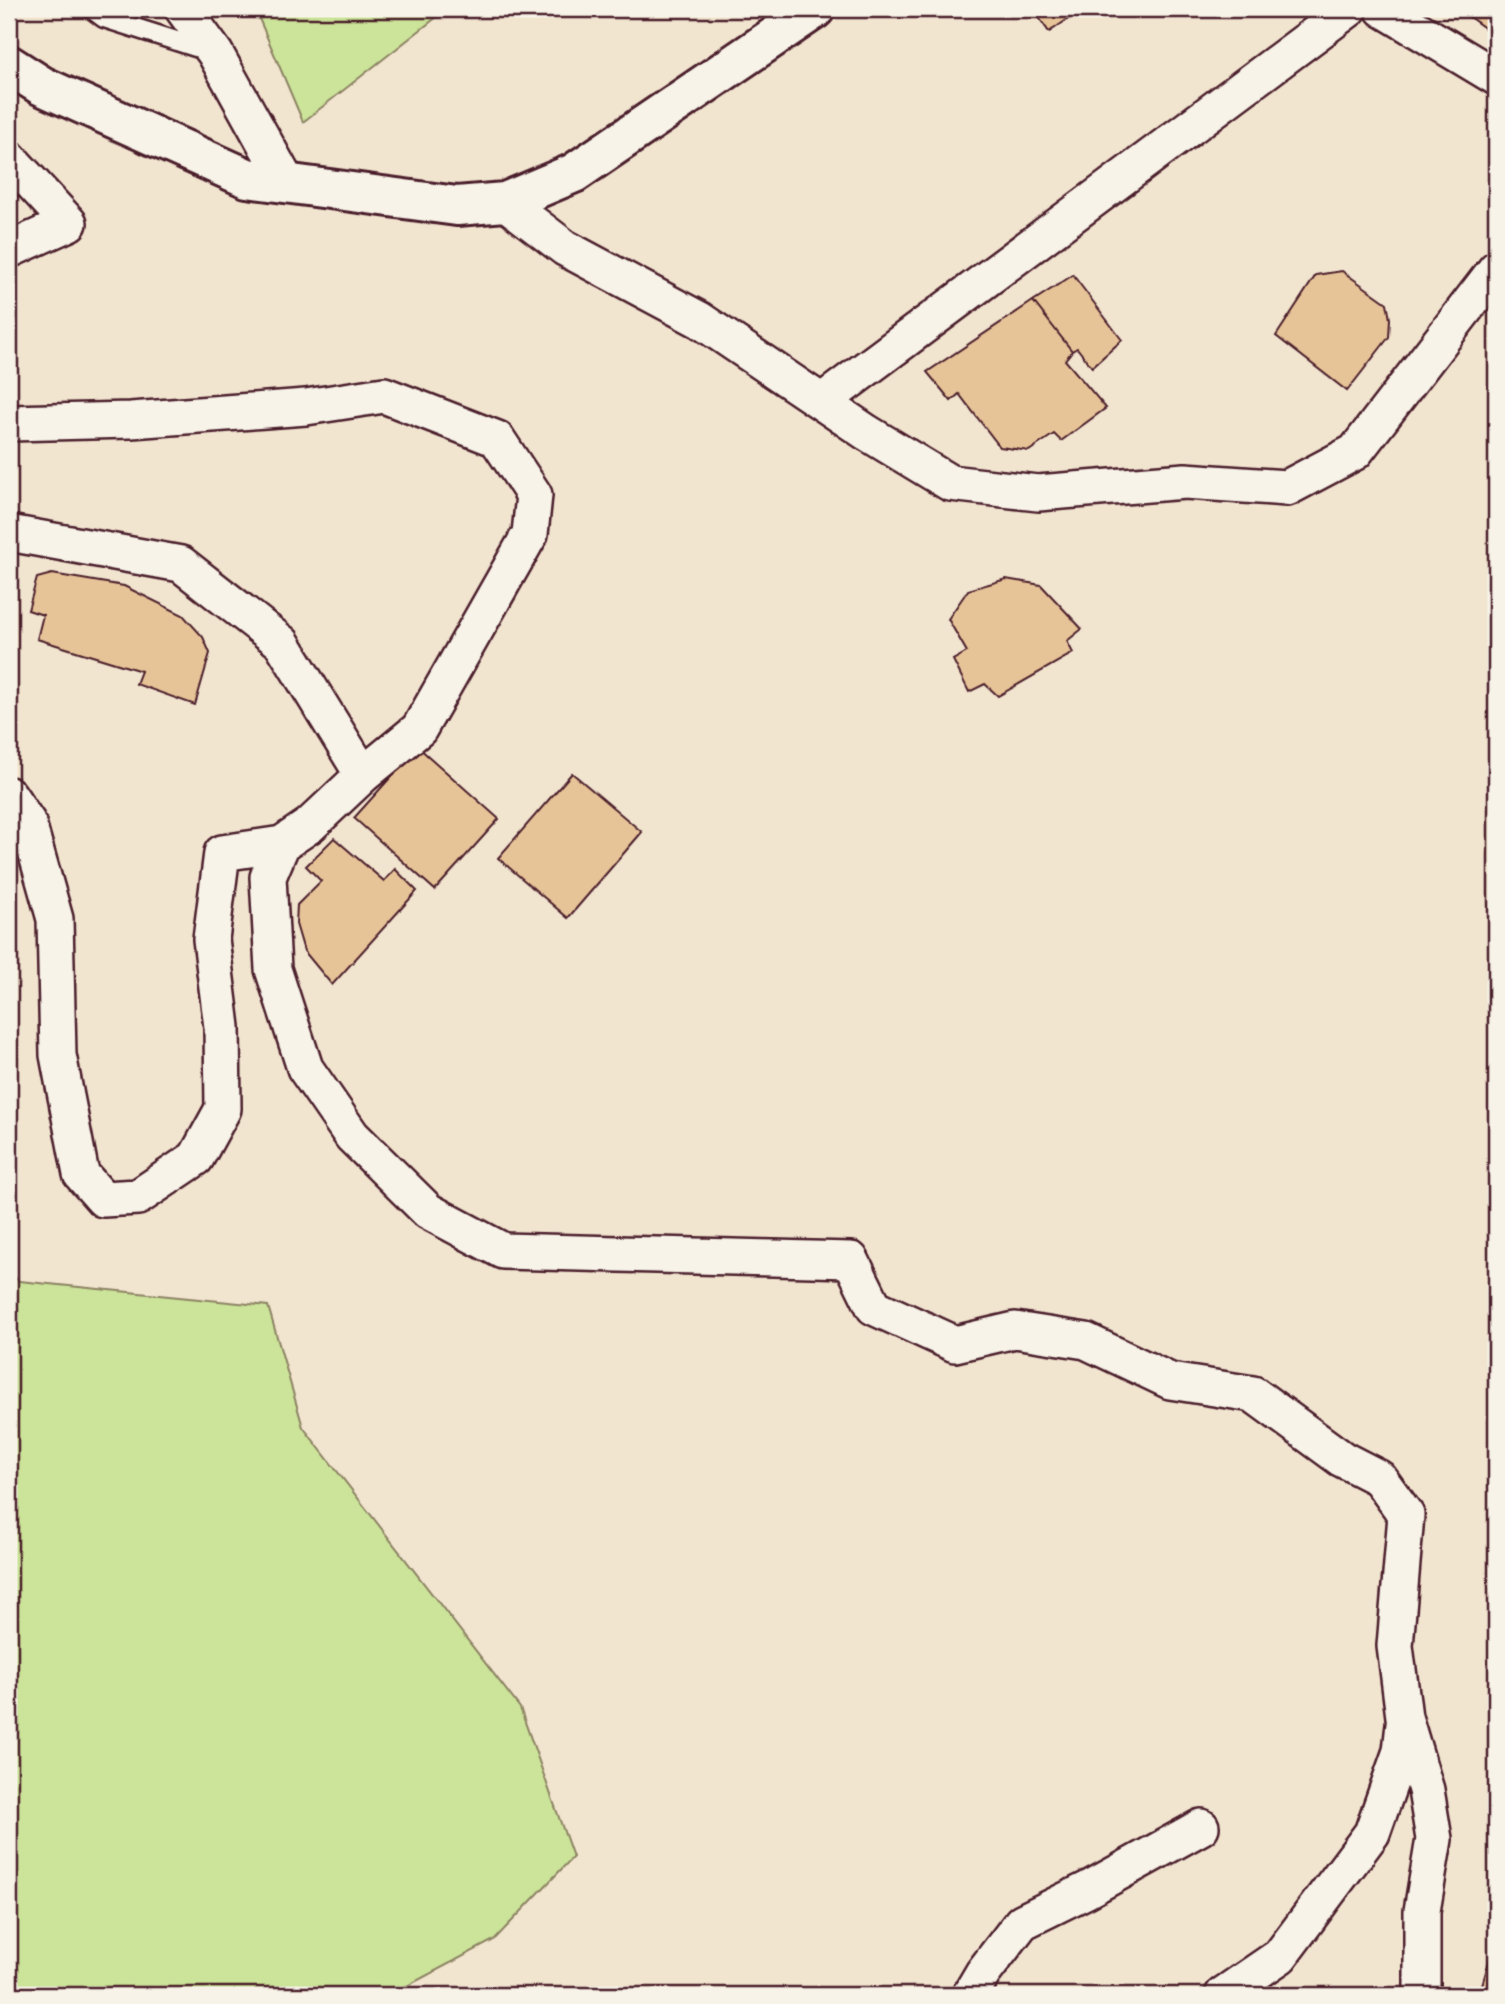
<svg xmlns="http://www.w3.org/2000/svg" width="1505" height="2004" font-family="Kalam,sans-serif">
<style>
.green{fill:#cce49a;stroke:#8b8262;stroke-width:2}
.building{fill:#e7c498;stroke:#4a1f2b;stroke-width:2}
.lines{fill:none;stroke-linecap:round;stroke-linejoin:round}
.service-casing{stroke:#4a1f2b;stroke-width:23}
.minor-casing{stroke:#4a1f2b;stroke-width:40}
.tertiary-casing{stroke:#4a1f2b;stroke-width:44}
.service{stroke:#f7f3e8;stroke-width:18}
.minor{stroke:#f7f3e8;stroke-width:35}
.tertiary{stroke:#f7f3e8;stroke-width:38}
</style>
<rect width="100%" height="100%" fill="#f2e5d0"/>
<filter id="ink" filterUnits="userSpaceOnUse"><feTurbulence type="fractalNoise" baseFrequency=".0143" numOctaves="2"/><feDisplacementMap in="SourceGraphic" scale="14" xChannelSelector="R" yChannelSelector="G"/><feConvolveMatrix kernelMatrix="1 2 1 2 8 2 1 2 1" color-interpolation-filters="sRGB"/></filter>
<g filter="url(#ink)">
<path class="green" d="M255,9h192l-144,113z
M9,1272l10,9 249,25 35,121 217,281 53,149 -79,83 -104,55h-381z"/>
<path class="building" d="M1033,9h50l-34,23z
M1458,9h38v27z
M1342,271l45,32 3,16 -1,18 -42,54 -71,-55 40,-61z
M1073,275l49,65 -30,27 -15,-19 -5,3 -39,-50z
M1033,301l39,50 -7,9 41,48 -45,33 -7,-7 -25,17 -29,-4 -41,-53 -8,7 -24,-29z
M52,574l72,12 59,29 20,22 7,16 -15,52 -59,-21 5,-13 -104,-32 6,-24 -15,-5 9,-32z
M1006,579l35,6 41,44 -15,12 6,12 -75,43 -13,-12 -16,8 -16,-32 14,-8 -19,-33 20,-29z
M418,747l81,72 -64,71 -81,-72z
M572,773l70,59 -74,86 -70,-60z
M334,838l50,43 11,-12 22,22 -85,94 -28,-34 -8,-27 1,-19 24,-24 -15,-15z
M1490,1958l6,2v35h-17z"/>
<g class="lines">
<defs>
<path id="service" d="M92,9l12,9 104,33"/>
<path id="minor" d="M183,9l32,44 72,130
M1383,9l113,68
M9,158l60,65 -60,27
M505,202l60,46 135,72 166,112 84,51 88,10 147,-12 102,7 68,-36 141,-183
M823,401l526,-392
M9,423l122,-3 175,-13 78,-12 113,44 37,56 -4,39 -111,195 -56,46
M9,533l172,31 101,79 81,132 -53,50 -28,19 -14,33 5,92 32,99 47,68 76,75 75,40 348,9 23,47 81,37 60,-14 71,11 84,40 83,13 89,65 37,19 27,37 -11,131 9,71 22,73 8,49 -12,72v84
M9,795l19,28 27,96 3,136 23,119 22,25 35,-2 58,-39 27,-49 -1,-82 -11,-88 11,-86 60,-9
M970,1995l13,-22 39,-51 65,-32 114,-63
M1223,1995l57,-39 92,-123 29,-82 3,-27"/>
<path id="tertiary" d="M9,65l33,21 205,92 210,28 48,-4 69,-29 241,-164"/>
</defs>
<use href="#service" class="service-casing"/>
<use href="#minor" class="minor-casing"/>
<use href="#tertiary" class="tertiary-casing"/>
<use href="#service" class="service"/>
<use href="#minor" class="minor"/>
<use href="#tertiary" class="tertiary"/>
</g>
</g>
<rect width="1505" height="2004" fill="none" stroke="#f7f3e8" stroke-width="35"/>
<rect x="18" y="18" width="1470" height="1969" fill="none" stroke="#4a1f2b" stroke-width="2.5" filter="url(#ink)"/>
</svg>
